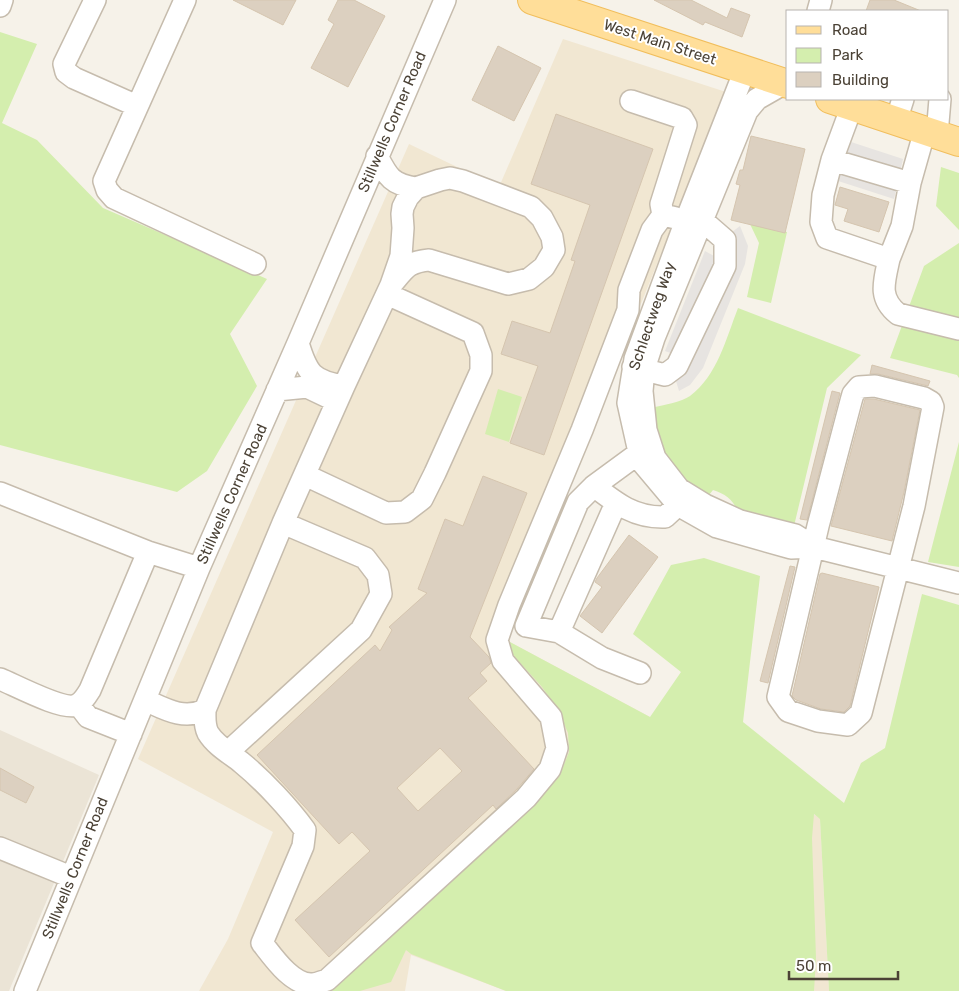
<svg xmlns="http://www.w3.org/2000/svg" width="959" height="991" font-family="Rubik,sans-serif">
<style>
.residential{fill:#ebe4d6}
.education{fill:#f1e7d2}
.green{fill:#d4eeae}
.parking{fill:#e7e4e1}
.building{fill:#dcd0c0;stroke:#d5c5af;fill-rule:evenodd}
.lines{fill:none;stroke-linecap:round;stroke-linejoin:round}
.minor-casing{stroke:#c6bcad;stroke-width:24}
.major-casing{stroke:#f1be5c;stroke-width:30}
.minor{stroke:#fff;stroke-width:21}
.major{stroke:#ffde99;stroke-width:28}
.labels{text-anchor:middle;stroke-width:4;stroke-linejoin:round;paint-order:stroke}
.street-label{font-size:15px;fill:#4b4236;stroke:#fff}
</style>
<rect width="100%" height="100%" fill="#f6f2e9"/>
<path class="residential" d="M0,730l99,45 -90,216h-9z"/>
<path class="education" d="M563,39l163,53 -220,548 144,77 170,101 9,173h-323l-95,-36 -6,36h-206l29,-52 45,-107 -135,-73 271,-615 90,43z"/>
<path class="green" d="M0,32l37,12 -35,79 35,17 66,68 164,71 -37,55 27,52 -50,85 -30,21 -177,-47z
M941,167l18,6v57l-23,-24z
M750,224l37,8 -16,71 -24,-6 12,-54z
M959,243v135l-2,-3 -67,-17 34,-92z
M738,308l123,47 -34,33 -33,138 -55,-13c-6,-13 -13,-19 -26,-23l-8,10 -35,-34 -15,-34 -3,-24c10,-3 30,-6 38,-12 27,-20 36,-57 48,-88z
M498,389l24,8 -13,45 -24,-8z
M959,442v125l-31,-5z
M704,558l56,18 -17,146 101,81 17,-40 24,-15 37,-154 37,11v386h-130l-9,-172 -6,-5 -2,24 4,120 -2,33h-308l-95,-37 -5,-4 -15,32 -31,9h-28l11,-14 216,-200 10,-25 -1,-19 -10,-23 -16,-23 -30,-33 -6,-14 144,77 31,-45 -48,-38 38,-69z"/>
<path class="parking" d="M848,141l55,18 -9,40 -59,-19z
M740,226l8,20 -3,18 -42,104 -13,17 -11,6 -9,-30 3,-7 -8,-3 40,-100 9,5 3,-1 1,-7 14,-16z"/>
<path class="building" d="M233,0h63l-13,25z
M338,0h16l31,16 -37,71 -37,-19 23,-44 -6,-4z
M654,0h37l36,18 4,-10 19,7 -8,22 -37,-15 -2,3z
M870,0h24l27,11h-55z
M498,46l43,22 -27,53 -42,-21z
M556,114l97,35 -109,306 -34,-12 28,-77 -37,-12 11,-33 38,12 25,-72 -4,-1 19,-55 -59,-21z
M751,136l54,13 -20,84 -54,-13 9,-35 -4,-1 4,-14h3z
M840,187l49,15 -10,30 -35,-11 4,-12 -13,-4z
M872,365l58,16 -2,5 -50,-12h-8z
M832,391l8,2 -33,127 -7,-1z
M865,399h9l46,11 -16,82 -12,49 -61,-15z
M483,476l44,17 -57,144 19,20 2,6 -11,10 7,8 -19,17 66,71 -17,20 -21,20 -3,-4 -164,152 -34,-37 75,-69 -18,-19 -13,12 -82,-89 118,-110 5,6 12,-21 -3,-3 38,-34 -9,-4 27,-70 18,7zM440,748l22,23 -44,40 -21,-23z
M629,535l29,22 -56,76 -22,-17 22,-29 -7,-5 2,-4z
M790,566l5,1 -27,116 -8,-2z
M822,573l57,14 -29,119 -6,6 -23,-3 -25,-9 -4,-4 28,-122z
M0,768l34,19 -8,16 -26,-13z"/>
<g class="lines">
<defs>
<path id="minor" d="M95,0l-31,64 2,8 8,6 63,28
M185,0l-81,181 3,9 7,8 141,66
M0,6l2,-6
M818,11l3,-11
M745,70l-57,145 -53,144 -7,44 13,58 37,44 39,22 74,21 23,-1 -19,-12 -55,-14 -35,-16 -26,-16 -24,-31 -9,-28 -4,-39 2,-22 10,-31 93,-227 10,-12 28,-16
M631,101l51,17 4,7 -25,79 2,11 13,3
M852,106l-20,54 -9,35 -2,27 6,16 62,21 13,-33 8,-43 15,-53
M896,121l7,-22
M937,135l3,-36
M377,156c11,21 14,28 39,32
M832,160l78,23
M889,259c-5,23 -11,39 9,55l61,15
M298,343c9,30 14,38 46,43
M633,367l32,8 12,-9 48,-100v-26l-23,-20 -12,-4
M875,386l49,12 7,4 2,5 -19,99 -53,207 -13,12 -30,-4 -30,-10 -10,-14 40,-171 33,-125 2,-7 6,-7z
M277,390l30,-3 23,11
M651,449l-12,4 -45,33c23,18 41,32 71,31l13,-12
M305,475l81,38 19,-1 17,-13 13,-26 46,-102v-16l-8,-22 -86,-39
M594,486l-16,16 -52,124 33,6 43,26 38,15
M0,493l148,59 51,16
M814,547l145,36
M559,632l57,-129
M0,679c15,6 63,32 77,26 6,-3 10,-10 13,-15l58,-138
M145,700c20,9 38,20 60,10l78,-187 61,-137 47,-101 10,-29 2,-28 -1,-14 1,-7 5,-10 8,-9 24,-8 10,-2 13,3 68,26 11,11 10,19 2,13 -10,17 -15,12 -21,5 -79,-24c-22,2 -24,9 -38,25
M78,704l10,13 43,17
M205,710c0,8 -1,15 3,23 8,13 23,21 34,30 22,18 47,45 63,67l-2,16 -41,97c11,14 30,42 50,41 5,0 11,-3 15,-4l199,-182 24,-29 7,-21 -6,-31 -48,-56 -6,-21 12,-35 73,-175 46,-120 1,-20 23,-60 11,-15
M228,752l133,-122 20,-36 -3,-19 -13,-17 -82,-35
M0,848l71,29
M25,991l174,-423 99,-225 147,-343"/>
<path id="major" d="M532,0l256,84
M830,99l129,43"/>
</defs>
<use href="#minor" class="minor-casing"/>
<use href="#major" class="major-casing"/>
<use href="#minor" class="minor"/>
<use href="#major" class="major"/>
</g>
<g class="labels">
<g class="street-label">
<text transform="translate(660 42) rotate(18)" y="5">West Main Street</text>
<text transform="translate(392 122) rotate(-67)" y="5">Stillwells Corner Road</text>
<text transform="translate(652 316) rotate(-71)" y="5">Schlectweg Way</text>
<text transform="translate(232 494) rotate(-66)" y="5">Stillwells Corner Road</text>
<text transform="translate(75 868) rotate(-68)" y="5">Stillwells Corner Road</text>
</g>
</g>
<rect x="786" y="10" width="162" height="90" fill="#ffffff" stroke="#b7b3af"/>
<rect x="796" y="26" width="25" height="8" fill="#ffde99" stroke="#b7b3af"/>
<text x="832" y="35" font-size="15" fill="#4b4236">Road</text>
<rect x="796" y="48" width="25" height="15" fill="#d4eeae" stroke="#b7b3af"/>
<text x="832" y="60" font-size="15" fill="#4b4236">Park</text>
<rect x="796" y="72" width="25" height="15" fill="#dcd0c0" stroke="#b7b3af"/>
<text x="832" y="85" font-size="15" fill="#4b4236">Building</text>
<path d="M789 971v8h109v-8" fill="none" stroke="#4b4236" stroke-width="2.5"/>
<text x="796" y="971" font-size="15" fill="#4b4236" stroke="#ffffff" stroke-width="4" paint-order="stroke">50 m</text>
</svg>
